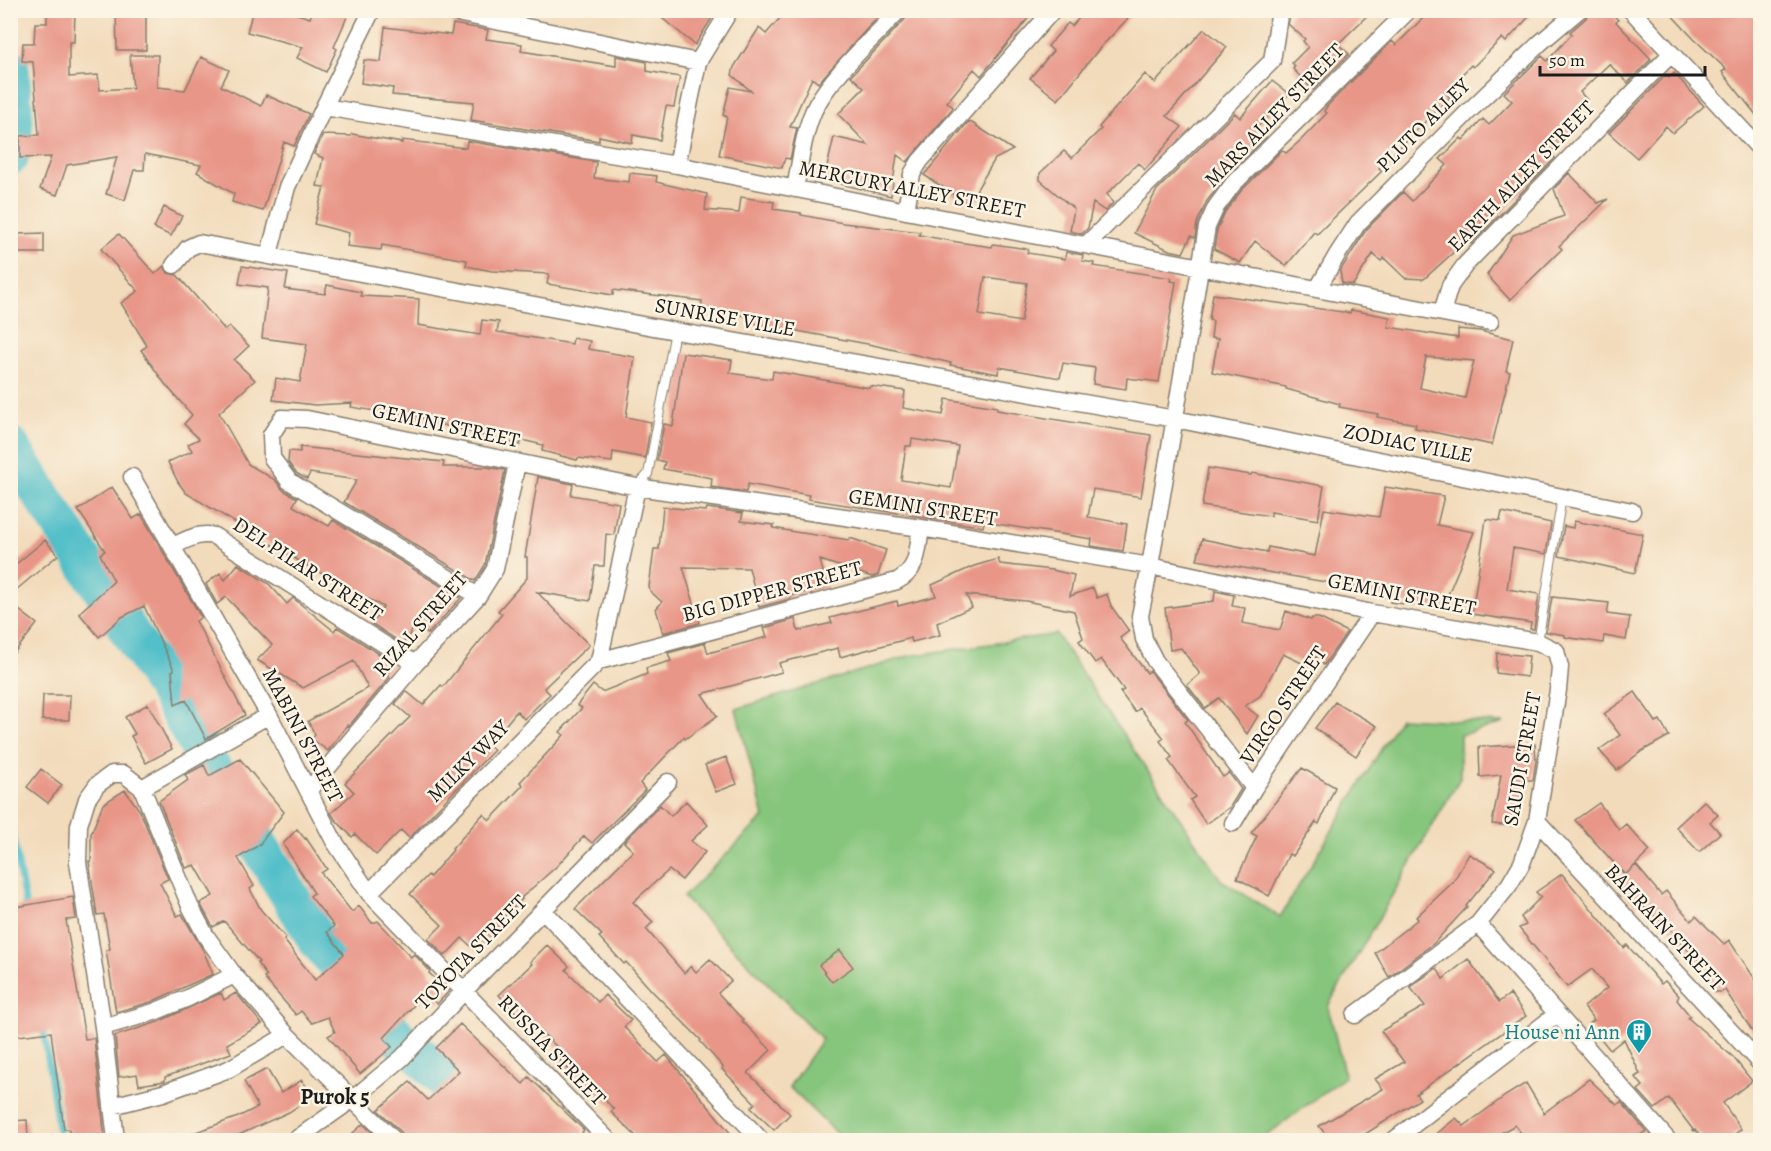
<svg xmlns="http://www.w3.org/2000/svg" width="1771" height="1151" font-family="Alegreya,serif">
<style>
.green{fill:#85c57c;stroke:#50704c;stroke-width:1.5}
.lines{fill:none;stroke-linecap:round;stroke-linejoin:round}
.stream{stroke:#52bfc9;stroke-width:7}
.river{stroke:#52bfc9;stroke-width:39}
.building{fill:#e89688;fill-rule:evenodd}
.lane-casing{stroke:#877c6c;stroke-width:10}
.street-casing{stroke:#877c6c;stroke-width:19}
.lane{stroke:#fff;stroke-width:8}
.street{stroke:#fff;stroke-width:16}
.labels{text-anchor:middle;stroke-width:5;stroke-linejoin:round;paint-order:stroke}
.street-label{font-size:21px;fill:#1c1c1c;stroke:#fcf5e5}
.culture-label{font-size:21px;fill:#0d838f;stroke:#fcf5e5;text-anchor:end}
.neighbourhood-label{font-size:22px;font-weight:bold;fill:#1c1c1c;stroke:#fcf5e5}
</style>
<rect width="100%" height="100%" fill="#fcf5e5"/>
<filter id="ink" filterUnits="userSpaceOnUse"><feTurbulence type="fractalNoise" baseFrequency=".0167" numOctaves="2"/><feDisplacementMap in="SourceGraphic" scale="12" xChannelSelector="R" yChannelSelector="G"/><feConvolveMatrix kernelMatrix="1 2 1 2 8 2 1 2 1" color-interpolation-filters="sRGB"/></filter>
<filter id="wash" filterUnits="userSpaceOnUse"><feTurbulence type="fractalNoise" baseFrequency=".008" numOctaves="4" result="noise"/><feDisplacementMap in="SourceGraphic" scale="24" xChannelSelector="R" yChannelSelector="G"/><feGaussianBlur stdDeviation="1.35" result="paint"/><feColorMatrix in="noise" values="0 0 0 0 0 0 0 0 0 0 0 0 0 0 0 0 0 1.4 0 .05"/><feComposite in="paint" operator="in"/></filter>
<g filter="url(#wash)">
<rect width="100%" height="100%" fill="#f2dbbb"/>
<path class="green" d="M1056,634l165,246 59,37 120,-199 104,5 -44,12v43l-132,228 17,71 -85,63h-417l-54,-53 33,-48 -139,-142 81,-80 -28,-108 173,-53z"/>
<g class="lines">
<path class="stream" d="M10,821l17,92
M43,1025l17,115"/>
<path class="river" d="M10,68l4,54 -4,34
M10,446l155,241 33,58
M208,762l109,178 83,100
M419,1054l85,86"/>
</g>
<g id="blocks">
<path class="building" d="M116,10h26v6h4v34h-29z
M253,10h31l26,8 3,-8h37l-16,37 3,2 -11,23 -29,-14 6,-11 -56,-15z
M652,10h65l-22,35z
M787,10h97l-66,73 -6,-5 -22,49 7,1 -7,31 -5,-1 -3,10 -63,-13 8,-38 -4,-2 7,-28 21,4 -19,-16 2,-8 25,-39 7,6z
M909,10h126l-54,66 -7,-7 -27,33 6,5 -1,2 -45,53 -10,-7 -6,41 -67,-16 10,-43 34,8 -30,-31 26,-26 -13,-12 56,-59z
M1086,10h50l-37,39 -41,51 -28,-22 23,-27 -5,-5 20,-23 4,3z
M1294,10h79l-35,34 11,10 -36,36 -20,-21 2,-3 -3,-3 16,-16 -5,-6 2,-2 -17,-15 2,-8z
M1431,10h104l-29,32 -4,-4 -29,29 -2,-2 -26,27 5,5 -71,71 3,3 -65,63 -3,-2 -28,34 -31,-25 -15,22 -26,-14 3,-19 8,-18 16,-21 41,-41 4,3 15,-13 26,-27 -3,-2 4,-6 64,-64 4,4z
M1589,10h20l9,10 -2,2 35,37 -23,24 -19,-19 -29,28 7,8 -21,21 8,9 -24,23 5,5 -84,86 -4,-4 -43,39 -19,-1 -21,-20 -3,3 -8,-7 -20,31 -11,-2 -2,-12 26,-41 37,-38 9,9 35,-36 -7,-6 21,-21 2,2 20,-21 6,6 23,-24 -8,-8 38,-37 5,5 25,-27 -2,-2 16,-14z
M1667,10h88l6,6v105l-39,-49 4,-3 -32,-30z
M47,11l28,1 -1,30h-5v35l29,-2 2,15 33,-2 -3,-33h28l-1,32 28,3 16,-33 28,13 -8,16 40,20 5,-11 43,19 -15,32 -10,-4 -21,69 -31,-9 2,-8 -37,-22 4,-7 -56,-11 -1,16h-10l-9,30 -19,-6 11,-37 -50,8 -10,30 -17,-6 11,-32 -31,1v-22l19,-1 -6,-73 -11,-1 1,-18h11l1,-20h12z
M453,24l35,6 -2,9 36,5 -1,7 95,15v-10l31,6v9l33,6 -6,30 -8,-1 -6,34 -27,-5 -1,8 -33,-7v5l-128,-21 3,-18 -82,-7 1,-7 -32,-5 3,-23 17,2 4,-35 66,8z
M1204,29l23,18 -60,69 15,11 -37,43 -7,-7 -31,31 6,9 -8,8 -12,-8 -5,25 -6,6 -12,-3 4,-22 -34,-29v-7l24,-22 8,7 29,-29 -2,-2 46,-53 10,9z
M1674,73l30,33 -31,27 -7,-7 -29,32 -28,-25 57,-58 3,3z
M1272,81l17,13 -34,35 11,8 -40,40 -19,24 -10,22 -2,15 -4,-2 -8,17 -14,-3 -35,-17 23,-43 78,-77 5,5z
M969,121l44,29 -18,9 -27,45 -44,-29z
M352,134l50,9v-3l64,8 1,-7 129,21 -2,16 35,4 1,-9 27,3 -1,6 51,12 -2,16 34,3 2,-16 33,5 -1,7 28,4v2l42,8 77,9 -1,3 38,7 35,5 1,-3 35,5 -1,4 38,6 1,-7 17,3 -1,6 12,2 -1,3 79,12 -1,3 5,1 -17,100 -32,-4 -1,11 -33,-5 2,-16 -32,-5 -3,15 -61,-11 -1,7 -48,-9 1,-2 -78,-18 -119,-22 2,-6 -55,-7 1,-9 -89,-11v5l-66,-11 2,-10 -57,-3 -26,-5 1,-6 -85,-15 -1,5 -34,-4 2,-13 -35,-9 10,-37 -7,-1 6,-28 -9,-4 9,-19 28,1zM985,277l42,6 -6,39 -42,-7z
M1569,173l29,30 10,-4 -49,47 3,3 -52,51 -23,-25 26,-40 51,-19 -10,-27z
M164,207l18,9 -11,20 -17,-8z
M44,233v20h-27v-19z
M119,234l36,40 9,-8 4,7 9,2 48,55 4,-4 20,20 -15,14 21,20 -36,33 29,51 27,16 8,10 14,8 -4,8 36,20 4,-6 128,78 -33,36 -13,-8 -12,18 -31,-20 11,-17 -84,-46 -113,-68 -8,-11 -10,-20 24,-11 -4,-7 11,-5 -15,-15 8,-9 -27,-31 -24,-34 6,-4 -26,-43 17,-12 -37,-42z
M242,266l46,7 -3,16 40,5 2,-9 34,7v4l58,3 -1,26 62,10 2,-15 17,2 -2,10 75,12 1,-6 17,3 -2,8 47,8 -9,60 25,5 -6,36 -32,-6 -1,10 -34,-4 -1,2 -35,-9 1,-6 -21,-5 -2,5 -93,-24 1,-2 -41,-9 -1,3 -35,-6 1,-4 -37,2 -42,-5 3,-22 24,4 7,-38 -45,-6 6,-50 -29,-4z
M1213,294l137,19 1,-3 39,7 -2,10 70,11v-9l22,2 33,8 -7,32 4,1 -18,73 -77,-17 1,-4 -39,-7 1,-3 -39,-7 1,-3 -54,-15v-2l-74,-15 6,-33 -7,-1 2,-17 -4,-1zM1426,357l48,4 -9,37 -45,-10z
M683,353l49,7 -2,13 19,3 23,3 1,-8 97,17v-2l35,5 -2,17 40,7 3,-16 51,8v3l154,25 -10,62 -48,-8 -5,28 39,7 -4,27 -32,-5 1,-7 -108,-17 -1,5 -36,-6 -139,-22 1,-4 -61,-11 -2,8 -35,-5 1,-9 -49,-9 2,-7 -8,-2 7,-36 9,2zM912,439l46,7 -7,42 -50,-8 5,-34h5z
M300,447l144,15 -1,5h44l18,3 -20,95 -10,16 -131,-79 13,-22 -47,-7 -3,6 -11,-6 -8,-11 1,-11 11,1z
M1208,468l43,7 1,-2 72,13 -6,34 -47,-8v4l-69,-10z
M538,477l35,7 -2,11 48,8 -5,32 -8,-1 -2,32h-9l-5,35 -53,-9 52,53 -45,43 6,6 -26,25 -7,-8 -28,34 5,5 -85,88 -8,-8 -25,25 -21,-21 -3,3 -17,-18 -4,-6 23,-21 -9,-9 65,-66 -15,-13 11,-13 17,14 18,-20 2,2 59,-73 -4,-3 29,-33v-21h-2z
M112,487l21,32 8,-5 60,103 -5,4 49,94 -39,24 -20,-39 -11,5 -3,-34 2,-1 -30,-64 -22,11 -23,20 -20,-24 35,-32 -14,-27 5,-3 -27,-41z
M1385,487l59,9 -7,29 37,7 -32,77 -52,-7 1,-4 -31,-6 1,-4 -164,-28 5,-21 65,13 1,-5 47,9 9,-47 55,8z
M663,507l43,4 1,-3 36,5 -2,8 33,4 -1,3 22,4 54,8 1,-2 36,12 -8,25 -6,2 -52,-17 7,27 -38,9 1,3 -31,8 -10,-39 -66,-1 17,56 -37,10 -7,-24 6,-7 -12,-11 -1,-4 5,-38h5z
M1502,512l49,11 -5,31 -33,-6 -6,41 32,5 -5,35h-4l1,-6 -59,-9 14,-95 14,2z
M1574,521l69,13 -8,39 -76,-17 5,-30 9,2z
M45,540l13,15 -48,40v-26z
M998,559l2,5 52,6 22,5 -4,21 23,-8 4,10 10,-4 4,12 18,25 -9,7 27,35 3,-2 38,49 -3,2 38,55 6,-4 12,16 -11,18 -24,17 -16,-24 5,-3 -27,-37 4,-3 -12,-16 4,-3 -24,-30 -5,4 -15,-20 4,-2 -23,-31 -6,4 -16,-22 4,-3 -9,-27 -48,-10 -60,-6 6,12 -35,16 3,12 -28,7 -1,-4 -71,19 -2,-9 -59,15 3,9 -80,22 15,22 -32,23 -1,-2 -44,46 5,7 -53,53 -8,-7 -27,30 -36,32 1,1 -23,23 4,3 -26,27 -15,-14 -17,18 -17,-17 14,-14 -32,-31 18,-19 2,2 23,-27 -1,-1 31,-35 7,6 33,-35 -3,-3 44,-47 -4,-3 22,-24 -5,-3 16,-20 9,7 45,-18 -1,-6 25,-7 -3,-8 37,-10 3,10 59,-16 -3,-9 31,-9 3,12 34,-8 -2,-5 67,-17 1,5 38,-10 -4,-11 42,-19z
M238,564l31,20 18,20 6,-6 41,33 3,-4 58,37 -8,10 3,3 -41,49 -2,-1 -19,26 -16,-12 3,-4 -7,-14 60,-33 -14,-27 -51,27 -46,-28 15,-15 -46,-48 -9,7 -11,-20 14,-11 5,7z
M1215,591l19,4 -2,11 13,2 -3,15 38,7 6,-19 25,9 1,-2h7l28,14 -23,33 -9,-9 -7,10 -25,-12 -23,42 -15,10 13,10 -11,18 -28,-36 -14,10 -18,-23 13,-11 -19,-26 -11,2 -5,-42 49,-7z
M1552,597l57,6 -2,11 23,3 -4,23 -22,-4 -1,7 -38,-6v-2l-19,-3z
M10,603l27,21 -27,34z
M1497,653l32,3 -2,21 -31,-4z
M1635,692l21,30 4,-2 9,16 -27,15 -25,19 -18,-20 21,-15 -16,-21z
M43,695h27l-1,25h-27z
M1335,702l42,24 -21,30 -41,-28z
M148,704l24,45 -26,14 -15,-27 4,-2 -10,-17z
M1535,744l1,16 -3,20h-9l-10,46 -22,-2 9,-49 -21,2 -1,-30z
M726,757l11,27 -21,8 -11,-27z
M240,759l44,53 -25,33 -21,13 16,28 -4,3 11,21 25,28 -2,2 31,40 29,-26 -17,-22 7,-6 -24,-30 4,-3 -31,-49 14,-15 8,10 1,-1 21,31 -6,4 31,39 7,-6 13,17 6,-2 33,36 3,-3 16,17 -1,2 20,18 -12,13 -12,-11 -41,45 8,9 -32,27 -32,-38 7,-4 -7,-15 -16,6 -11,-12 -5,4 -32,-37 3,-2 -10,-13 2,-1 -35,-41 -11,6 -13,-24 13,-7 -18,-31 -9,3 -27,-67 29,-21 -3,-5 19,-10 5,11z
M1302,768l33,19 -16,37 -3,-2 -23,34 -4,-2 -20,42 -32,-18 20,-42 -6,-3z
M41,769l21,16 -14,18 -21,-16z
M125,790l15,21 28,68 -8,4 17,33 5,-2 21,36 10,24 -62,28 -35,10 -10,-62 4,-1 -6,-35 -7,1 -8,-54h2v-27l12,-30z
M686,801l22,24 -17,16 14,11 -23,28 -13,-10 -36,32 20,20 -7,7 38,44 7,-7 5,6 14,-13 21,22 -13,12 25,27 -1,1 29,29 -23,23 42,41 -16,16 -23,-22 4,-5 -33,-34 1,-2 -23,-26 1,-1 -49,-49 -26,-29 -2,2 -25,-27 3,-2 -27,-26 58,-58 -9,-9 36,-37 11,11z
M1704,801l14,14 -8,7 10,11 -21,19 -23,-25z
M1599,803l20,27 7,-6 24,27 -25,24 -50,-55z
M1469,854l27,15 -30,37 1,1 -33,36 -45,34 -14,-24 43,-34 -2,-2 37,-35z
M1636,865l25,30 5,-4 25,30 5,-5 28,28 5,-4 32,48v56l-36,-54 -3,2h-8l-15,-24 4,-4 -28,-27 2,-2 -38,-32 -4,3 -19,-23z
M1562,874l62,74 3,-3 34,39 4,-3 14,15 -2,4 13,16 -2,2 45,39 19,24 -29,22 18,26 -13,11h-23l-10,-10 -1,1 -25,-33 -14,11 -17,-19 5,-4 -8,-9 5,-3 -16,-35 -14,11 -21,-26 5,-4 -10,-13 23,-19 -15,-19 -25,18 -48,-59 7,-3 -5,-8 20,-20 -5,-5z
M73,897l3,22 -10,1 19,119 9,-1 11,102h-34l-2,-11h-5l-13,-97 -41,5v-129z
M547,945l22,21 -3,4 32,32 7,-7 26,25 -7,7 34,35 8,-7 70,85h-96l-29,-28 3,-3 -39,-39 -3,2 -18,-17 6,-5 -34,-33 -3,3 -24,-25 33,-31 -2,-2z
M840,950l13,17 -21,15 -13,-17z
M1468,959l31,43 11,-8 16,22 -110,78 4,5 -64,41h-26l-11,-14 64,-37 -8,-10 29,-17 -23,-31 44,-25 -15,-19 27,-19 6,11z
M221,993l3,7 12,-7 26,31 -35,20 4,9 -66,24v4l-26,4 -2,-11 -18,3 -4,-41 43,-14z
M460,1024l63,60 6,-7 55,53 -2,2 7,8h-185l-3,-8 -23,-22 32,-28 18,18 31,-29 -23,-23z
M267,1069l14,24 21,-13 11,16 -24,16 -61,28h-49v-2l59,-21 20,-10 -14,-26z
M1589,1079l28,26 4,-3 25,29 -13,9h-107l-11,-15 -26,15h-60l27,-22 8,8 41,-30 21,-13 18,30z
M27,1120l1,20h-18v-19z
M363,1124l17,16h-35z"/>
</g>
</g>
<g filter="url(#ink)">
<use href="#blocks" fill-opacity="0" stroke="#877c6c" stroke-width="1.5"/>
<g class="lines">
<defs>
<path id="lane" d="M637,486l11,-12 27,-143
M1538,642l24,-145"/>
<path id="street" d="M442,10l256,52 32,-52
M1631,10l129,139
M324,107l353,58 229,46 584,111
M677,165l21,-103
M795,189c5,-25 9,-62 22,-85 17,-31 57,-66 82,-94
M906,211l6,-37 8,-13 133,-151
M1086,245l186,-184 8,-51
M269,254l18,-67 37,-80 48,-97
M174,265l14,-17 11,-5 476,88 500,88 457,92
M1318,288l19,-33 21,-32 108,-109 74,-71 39,-33
M1442,312l8,-26 15,-21 206,-211
M132,477l137,238 65,126 35,52 239,247
M173,546c13,-6 26,-14 41,-10l201,128
M478,596l-189,-115 -17,-23 -1,-23 11,-17 25,1 330,68 284,41 229,38 222,47 166,29 18,9 4,16 -2,23 -21,131 -15,42 -13,22 -31,39 -123,91
M599,661l298,-80c22,-12 20,-30 24,-53
M599,661l38,-174
M142,788l127,-73
M1254,788l-99,-127 -11,-22 -4,-23 10,-50 57,-339 9,-20 17,-23 176,-174
M308,791l107,-127 63,-68 17,-27 22,-106
M1537,821l223,242
M1233,823l21,-35 118,-175
M369,893l230,-232
M543,910l218,230
M1478,924l190,216
M103,1027l51,-15 34,-14 46,-23
M112,1106l51,-13 66,-24 58,-34
M116,1140l-13,-113 -25,-165 1,-37 8,-26 10,-14 15,-11h12l18,14 48,118 16,30 28,39 53,60 107,105
M295,1140l58,-41 49,-41 62,-67 204,-209
M1394,1140l163,-126"/>
</defs>
<use href="#lane" class="lane-casing"/>
<use href="#street" class="street-casing"/>
<use href="#lane" class="lane"/>
<use href="#street" class="street"/>
</g>
</g>
<defs>
<symbol id="building-pin" viewBox="-11 -11 22 30"><path d="M0 17L-7.5 6A9.5 9.5 0 1 1 7.5 6Z" fill="#0f9aa8" stroke="#fcf5e5"/><path d="M-4-6H4V6H1V3H-1V6H-4ZM-2.5-4.3h1.7v1.8h-1.7ZM.8-4.3h1.7v1.8H.8ZM-2.5-1h1.7V.8h-1.7ZM.8-1h1.7V.8H.8Z" fill="#fff"/></symbol>
</defs>
<g fill-rule="evenodd">
<use href="#building-pin" x="1624" y="1017" width="30" height="40"/>
</g>
<g class="labels">
<g class="street-label">
<text transform="translate(1274 115) rotate(-46)" y="7">MARS ALLEY STREET</text>
<text transform="translate(1423 125) rotate(-45)" y="7">PLUTO ALLEY</text>
<text transform="translate(1521 176) rotate(-46)" y="7">EARTH ALLEY STREET</text>
<text transform="translate(912 189) rotate(11)" y="7">MERCURY ALLEY STREET</text>
<text transform="translate(725 317) rotate(10)" y="7">SUNRISE VILLE</text>
<text transform="translate(446 425) rotate(12)" y="7">GEMINI STREET</text>
<text transform="translate(1408 443) rotate(11)" y="7">ZODIAC VILLE</text>
<text transform="translate(923 507) rotate(9)" y="7">GEMINI STREET</text>
<text transform="translate(308 569) rotate(33)" y="7">DEL PILAR STREET</text>
<text transform="translate(772 591) rotate(-15)" y="7">BIG DIPPER STREET</text>
<text transform="translate(1402 594) rotate(11)" y="7">GEMINI STREET</text>
<text transform="translate(420 624) rotate(-49)" y="7">RIZAL STREET</text>
<text transform="translate(1283 705) rotate(-56)" y="7">VIRGO STREET</text>
<text transform="translate(303 735) rotate(62)" y="7">MABINI STREET</text>
<text transform="translate(1522 759) rotate(-80)" y="7">SAUDI STREET</text>
<text transform="translate(468 761) rotate(-45)" y="7">MILKY WAY</text>
<text transform="translate(1665 927) rotate(47)" y="7">BAHRAIN STREET</text>
<text transform="translate(471 952) rotate(-46)" y="7">TOYOTA STREET</text>
<text transform="translate(552 1050) rotate(46)" y="7">RUSSIA STREET</text>
</g>
<g class="culture-label">
<text x="1620" y="1039">House ni Ann</text>
</g>
<g class="neighbourhood-label">
<text x="335" y="1104">Purok 5</text>
</g>
</g>
<rect width="1771" height="1151" fill="none" stroke="#fcf5e5" stroke-width="36"/>
<path d="M1540 66v9h165v-9" fill="none" stroke="#1c1c1c" stroke-width="3"/>
<text x="1549" y="66" font-size="18" fill="#1c1c1c" stroke="#fcf5e5" stroke-width="4.5" paint-order="stroke">50 m</text>
</svg>
